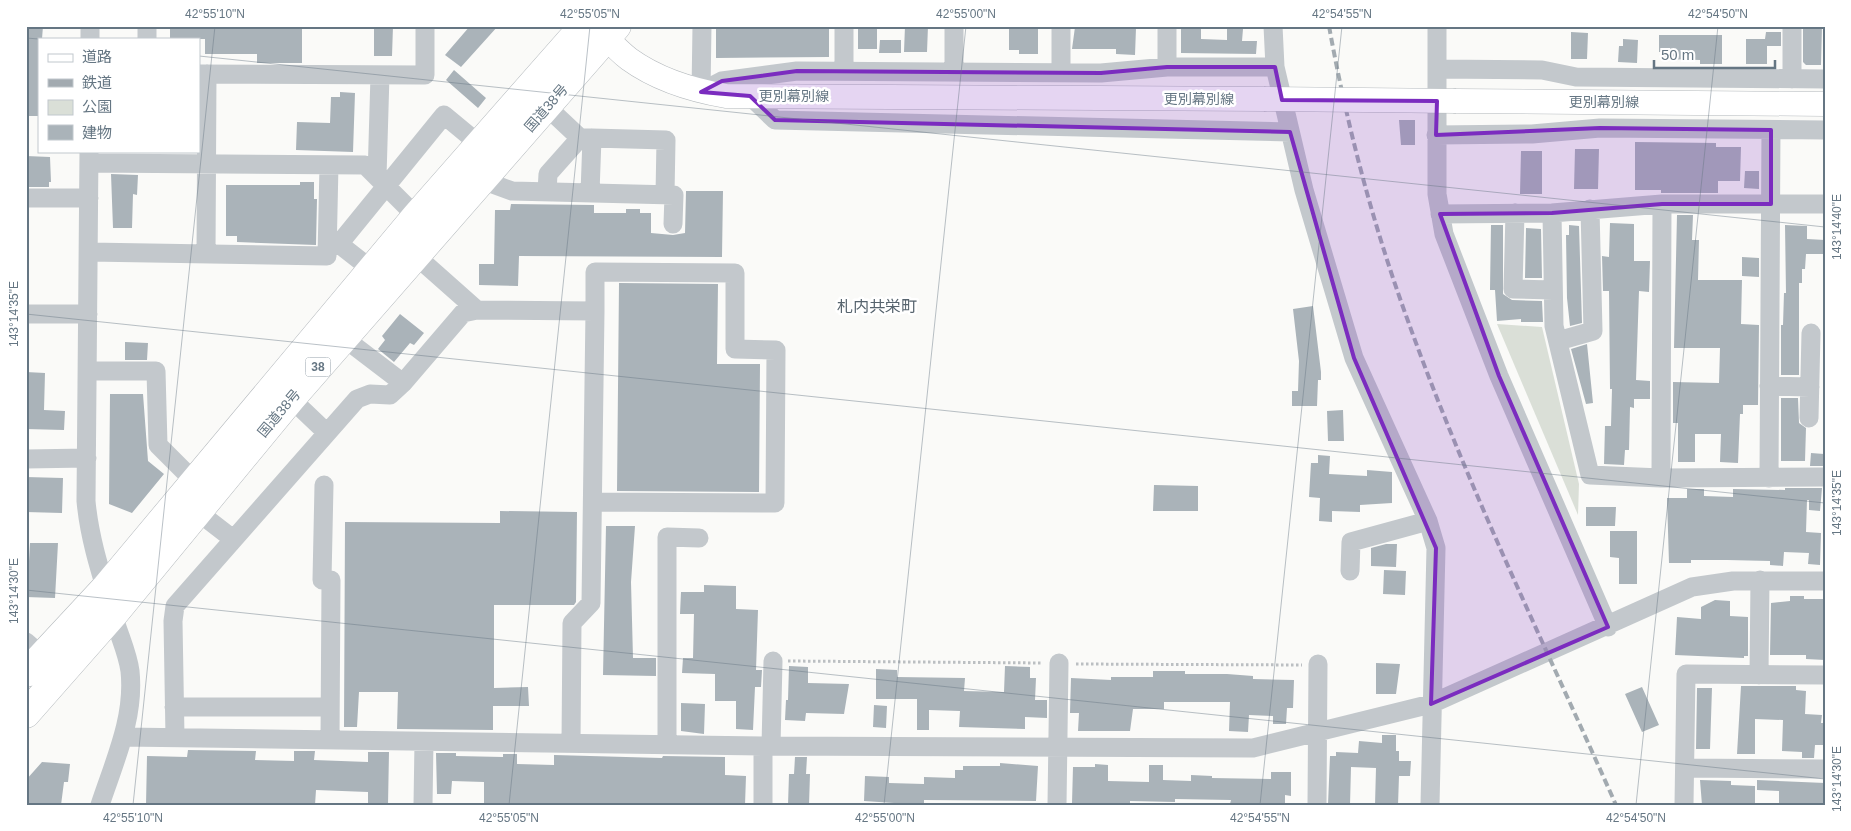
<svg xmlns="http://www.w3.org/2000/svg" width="1851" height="831" font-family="Arial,'Noto Sans JP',sans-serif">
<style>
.green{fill:#dadfd7}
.building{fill:#aab3b9}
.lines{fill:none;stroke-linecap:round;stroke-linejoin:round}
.major-casing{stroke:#b5babe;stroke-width:25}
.highway-casing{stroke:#b4b9bd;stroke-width:29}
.path{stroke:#bbbfc2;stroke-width:3;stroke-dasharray:2.5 2.5;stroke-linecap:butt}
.minor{stroke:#c3c8cc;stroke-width:19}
.major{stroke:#fff;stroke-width:24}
.highway{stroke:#fff;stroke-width:28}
.rail{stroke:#a2aab0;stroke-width:4;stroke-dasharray:8 4;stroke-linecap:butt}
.major-bridge-casing{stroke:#b5babe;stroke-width:25;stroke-linecap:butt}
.major-bridge{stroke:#fff;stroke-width:24}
.marked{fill:#7b2cbf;fill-opacity:0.2;stroke:#7b2cbf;stroke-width:4;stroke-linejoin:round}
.ticks{fill:none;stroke:#657683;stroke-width:1;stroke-opacity:0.45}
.labels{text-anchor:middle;stroke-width:5;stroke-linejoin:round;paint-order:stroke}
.shield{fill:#fff;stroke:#939fa8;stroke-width:1}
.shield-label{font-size:12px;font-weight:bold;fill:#657683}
.street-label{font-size:14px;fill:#657683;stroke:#fff}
.quarter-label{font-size:16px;fill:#57646e;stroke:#fff}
.neatline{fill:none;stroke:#657683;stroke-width:2}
.ticks-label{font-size:12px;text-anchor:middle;fill:#657683}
</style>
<rect width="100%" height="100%" fill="#fafaf8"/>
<path class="green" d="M1497,324l45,3 37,157 -1,31z"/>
<path class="building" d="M26,26h17l-1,13h-3v77h-13z
M170,26h98v3h34v34h-45v-9h-52v-15h-35z
M374,26h19l-1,30h-18z
M470,26h28l-37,41 -16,-12z
M716,26h113v31l-113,1z
M858,26l19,1v22h-19z
M905,26h23l-1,26h-23z
M1009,26h29v28h-19v-4h-10z
M1803,26h19l-1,39h-15l-3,-3z
M1075,27l61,1 -1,27 -19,-1v-5h-44z
M1227,28l16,1 -1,12h15l-1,13 -75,-1v-24h20v10l26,1z
M1571,32l17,1 -1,26h-16z
M1766,32h15v14h-14v18h-21v-25h19z
M1659,35h63v29h-22v-4l-37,-1 1,-7h-5z
M1623,39l15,1 -1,23 -19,-1 1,-16h4z
M880,40h21v13h-22z
M454,70l32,28 -8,10 -32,-28z
M340,92l15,1 -2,59 -57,-2 1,-28 33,1 1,-26h9z
M1399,120h16v25h-14z
M1635,142l81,1v4h25l-1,34h-22v12h-57v-3h-26z
M1575,149h24l-1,40h-24z
M1521,151h21v43h-22z
M26,156l24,1 1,25h-2v5h-23z
M1745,171h14v18l-15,-1z
M111,174l27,1 -1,20 -4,-1 -1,34h-19z
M300,182h14v17h3l-1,46 -79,-3v-6h-11v-51h74z
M686,191h37l-1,66 -203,-1 -1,30 -39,-1v-21h15l1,-54h15l1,-6 83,1v8h32v-4h14v4h11v20l22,2 12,-2z
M1677,215h16l-1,25h7l-1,40h44l-1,44 18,1 -1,80h-15v9h-3l-2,49 -18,-1 1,-28h-26v28h-17v-39h-5v-41l46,1 1,-35h-46z
M1610,223l24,1v37h16l-1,31 -10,-1 -3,89 14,1v18h-16v9l-4,-1 -1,43h-4l-1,15 -20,-1 1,-38h6l1,-37h-2l-1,-98h-6l-1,-35 7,1z
M1491,225h12v69l9,6 30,1 1,21h-22v-3l-24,2 -2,-31h-5z
M1569,225l10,1 3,97 -12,3 -3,-28 -1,-63h3z
M1785,225l22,1v13l18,1v14h-19l-1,15h-3v14h-3v92h-18v-50h2l1,-32h2z
M1526,228l15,1 1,49h-17z
M1742,257l17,1v19l-17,-1z
M619,283l99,1 -1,80h43l-1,128 -142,-1z
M1313,306l8,66v8h-3l-1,26h-25v-15h6l1,-30 -6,-52z
M400,314l24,19 -10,12 -4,-2 -16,19 -16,-13 7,-9 -3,-4z
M125,342l23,1 -1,17h-22z
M1587,344l6,59 -7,1 -15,-55z
M26,372l19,1 -1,37 21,1 -1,19 -38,-1z
M110,394h33l5,67 16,13 -32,39 -23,-9z
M1781,398h17l1,25 7,5 -1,33h-24z
M1343,410l1,31h-16l-1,-30z
M1811,453l13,1v12h-14z
M1318,455l12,1 -1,18 38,2v-6l25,2v31l-32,2v7l-28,-1v11l-13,-1 1,-23 -11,-1 2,-34h7z
M26,477l37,1 -1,35 -36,-1z
M1154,485l44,1v25h-45z
M1785,488h37l-2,23 -11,-1v-10h-2l-1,32 15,1 -1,32 -12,-1 1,-11 -25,-1 -1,14 -13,-1v-4l-43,-1h-36v3h-22l-2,-65h20v-9h17v7l29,1v-8l52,1z
M1586,507h30l-1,19h-29z
M500,511l77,1 -1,90 -2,3h-80v83l34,-1 1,19h-36v24l-96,-1 1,-37h-39l-2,35h-13l1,-205 155,1z
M606,526h29l-4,56 2,76h23v18l-53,-1z
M1610,531h27v53h-18v-26l-9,-1z
M30,543h28l-3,55 -29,-1v-36h3z
M1386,544h11l-1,23 -25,-1v-18z
M1384,570l22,1 -1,24 -22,-1z
M704,585l32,1v23l22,1 -2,60h6l-1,17h-6l-2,43 -17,-1v-28h-21v-27l-33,-1 1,-15h10l1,-44h-14l1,-22h23z
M1790,596h14v3h21v61l-19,-1v-4h-36l1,-52 19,-2z
M1715,600l15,1v15l18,1v39h-4v2l-69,-3 2,-38 24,2v-12z
M1376,663l24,1 -4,30h-20z
M789,666l19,1v16l41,1 -5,30 -38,-1 -1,8 -20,-1 1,-20h2z
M1005,666l25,1v11h6l-1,22h12v18l-22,-1v12l-66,-2 1,-16 -31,-1v20h-12v-31h-41v-30l21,1v7l68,1 -1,13 40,1z
M1153,671h32v3h42l26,2v3l41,1 -1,28h-6l-1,16h-13v-8l-24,-1 -1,17 -19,-1 1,-29h-66v7h-31l-3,22h-52l1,-18h-9l1,-35 40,2v-3h42z
M1741,686h55v4l10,1 -1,23 17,1 -1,8h4v22h-10l-1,13h-12v-6l-20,-1 1,-31 -28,-1v35h-18z
M1642,687l17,38 -17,7 -17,-38z
M1697,688h15l-2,61h-14z
M681,703l24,1 -1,30 -23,-3z
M874,705l13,1 -1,22 -13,-1z
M1382,735h14v16h3v10h12l-1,15h-11l-1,29h-23l1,-37 -25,-1 -1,38h-22l2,-49h6v-4l22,1 1,-12 23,2z
M188,750l68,1 -1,9 39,1v-10h21l-1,9 54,2v-10h21l-1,53h-20v-13l-52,-2 -1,15h-169l1,-49 40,1z
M436,753h20v3l47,1v-3h14v10l37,1v-10l108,3 1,-2 62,1v18l21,1 -1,29h-261v-23l-32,-1 -1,13h-14z
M795,757h12l-1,17h4l-1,31h-21l1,-31h5z
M42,762l28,2 -2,18h-4l-3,23h-35v-25z
M1000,763l38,3 -2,35 -112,-1v5l-60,-4 1,-25 24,1v6l35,1v-7l31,1v-8h8v-4h37z
M1095,764l13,1v16l41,1v-17h14v15l28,1v-6l21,1v2l59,1v-7h20v24l-6,-1v10l-55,-1 1,-4 -56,-1v3l-45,-1v4l-58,-2 1,-36h22z
M1700,780l31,1v4l24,1v19h-53z
M1757,780l68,3v22h-46v-14l-22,-1z"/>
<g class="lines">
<defs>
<path id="major" d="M595,26c11,11 22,24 34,33 29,21 62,31 97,37l538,3
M1456,101l369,3"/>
<path id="highway" d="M26,673l80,-86 310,-371 167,-190
M26,714l88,-100 177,-215 326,-373"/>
</defs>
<use href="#major" class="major-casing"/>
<use href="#highway" class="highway-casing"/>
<path class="path" d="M788,661l254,2
M1076,664l226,1"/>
<path class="minor" d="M147,26v13
M702,26l-1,66 21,-11 75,-10 304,2 66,-6h108
M1061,26v46
M1273,26l2,41 29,123 50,168 74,163 8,27 -6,257
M1437,26v168l7,40 55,142 109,251
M1792,26v53
M90,39v-13
M1167,67v-41
M1437,69l105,1 34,7 249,2
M844,70v-44
M954,72v-46
M199,74l226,1v-49
M750,96l25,24 515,12
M547,107l33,31h11
M1436,135l96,-1 68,-6 225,2
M89,151l-3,350c4,44 19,84 31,126 5,15 11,29 13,44 5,47 -16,91 -30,134
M89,163l276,2 51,51
M474,174l8,6 30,11 162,4 -1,29
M377,177l3,-102
M547,192l1,-18 32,-36
M590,193l2,-55 74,2 -1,55
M26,198h63
M1515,213l-2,76 40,1
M1552,213l2,113 36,149 71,3 164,-1
M1440,214l112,-1 110,-9h163
M89,252l238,4 2,-91
M206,254l1,-180
M416,256l61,54
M371,269l-32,-25 105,-129 35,29
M26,314h62
M344,338l59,45
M1558,341l35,-10 -3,-122
M88,371h68l2,74 36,36
M1769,386l41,1
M283,391l44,42
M1809,418l2,-85
M26,459l61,-1
M1661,478l1,-274
M1769,478l2,-348
M324,485l-2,95h9l-1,160
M593,502l182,1 1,-153 -41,-1v-76l-140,-1v39
M198,512l35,27
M1350,571l1,-29 77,-21
M26,642l16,14
M1759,675l1,-95
M174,707h156
M124,737l639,9 490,2 178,-44 261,-117 41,-6h92
M175,737l-2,-116 2,-15 182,-207 13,-5 20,1 13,-12 60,-70 14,-3 118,1 -4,292 -19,20 -1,120
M667,744v-207l32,1
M771,746l2,-85
M1685,768l140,1
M423,805l1,-63
M763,805v-59
M1057,805l2,-142
M1317,805l1,-141
M1684,805l2,-131 139,1"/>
<use href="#major" class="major"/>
<use href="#highway" class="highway"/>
<path class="rail" d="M1329,26c18,100 44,199 79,295 59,165 137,324 208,484"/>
<defs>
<path id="major-bridge" d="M1264,99l192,2"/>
</defs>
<use href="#major-bridge" class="major-bridge-casing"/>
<use href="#major-bridge" class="major-bridge"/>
</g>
<path class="marked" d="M1167,67h108l7,33 155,1 -1,34 164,-7 171,2v74h-109l-110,9 -112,1 59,162 109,251 -177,77 5,-156 -82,-190 -64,-226 -515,-12 -25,-24 -49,-4 21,-11 75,-10 304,2z"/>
<path class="ticks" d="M26,38l13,1M199,56l1626,171M26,314l1799,189M26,590l1799,189M133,805l82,-779M509,805l81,-779M884,805l82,-779M1260,805l82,-779M1636,805l82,-779"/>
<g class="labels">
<rect class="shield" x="305.5" y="357.5" width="25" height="19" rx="4"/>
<g class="shield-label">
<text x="318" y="371">38</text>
</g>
<g class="street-label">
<text x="794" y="101">更別幕別線</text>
<text x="1199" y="104">更別幕別線</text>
<text x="1604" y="107">更別幕別線</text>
<text transform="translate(546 108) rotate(-49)" y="5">国道38号</text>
<text transform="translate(279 413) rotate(-50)" y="5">国道38号</text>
</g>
<g class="quarter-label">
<text x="877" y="312">札内共栄町</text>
</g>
</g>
<rect width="1851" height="831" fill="none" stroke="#ffffff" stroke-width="55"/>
<rect x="38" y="38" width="162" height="115" fill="#ffffff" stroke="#c1c8cd"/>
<rect x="48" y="54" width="25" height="8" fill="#ffffff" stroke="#c1c8cd"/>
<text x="82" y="62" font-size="15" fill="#657683">道路</text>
<rect x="48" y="79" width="25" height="8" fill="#a2aab0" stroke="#c1c8cd"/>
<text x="82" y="88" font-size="15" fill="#657683">鉄道</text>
<rect x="48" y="100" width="25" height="15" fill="#dadfd7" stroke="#c1c8cd"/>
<text x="82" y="112" font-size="15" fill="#657683">公園</text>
<rect x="48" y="125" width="25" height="15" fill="#aab3b9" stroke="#c1c8cd"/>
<text x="82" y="138" font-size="15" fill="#657683">建物</text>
<path d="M1654 60v8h121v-8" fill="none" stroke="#657683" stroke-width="2.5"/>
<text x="1661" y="60" font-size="15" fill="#657683" stroke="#ffffff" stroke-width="4" paint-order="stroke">50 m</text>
<rect x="28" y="28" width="1796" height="776" class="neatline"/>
<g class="ticks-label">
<text x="215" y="18">42°55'10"N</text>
<text x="590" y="18">42°55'05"N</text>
<text x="966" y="18">42°55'00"N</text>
<text x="1342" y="18">42°54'55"N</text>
<text x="1718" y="18">42°54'50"N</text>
<text transform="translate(1837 227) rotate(-90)" y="4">143°14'40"E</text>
<text transform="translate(14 314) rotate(-90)" y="4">143°14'35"E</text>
<text transform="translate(1837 503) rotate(-90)" y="4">143°14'35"E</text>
<text transform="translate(14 591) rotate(-90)" y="4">143°14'30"E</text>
<text transform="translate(1837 779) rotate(-90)" y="4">143°14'30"E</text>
<text x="133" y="822">42°55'10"N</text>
<text x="509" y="822">42°55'05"N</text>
<text x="885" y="822">42°55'00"N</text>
<text x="1260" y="822">42°54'55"N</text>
<text x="1636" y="822">42°54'50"N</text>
</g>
</svg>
